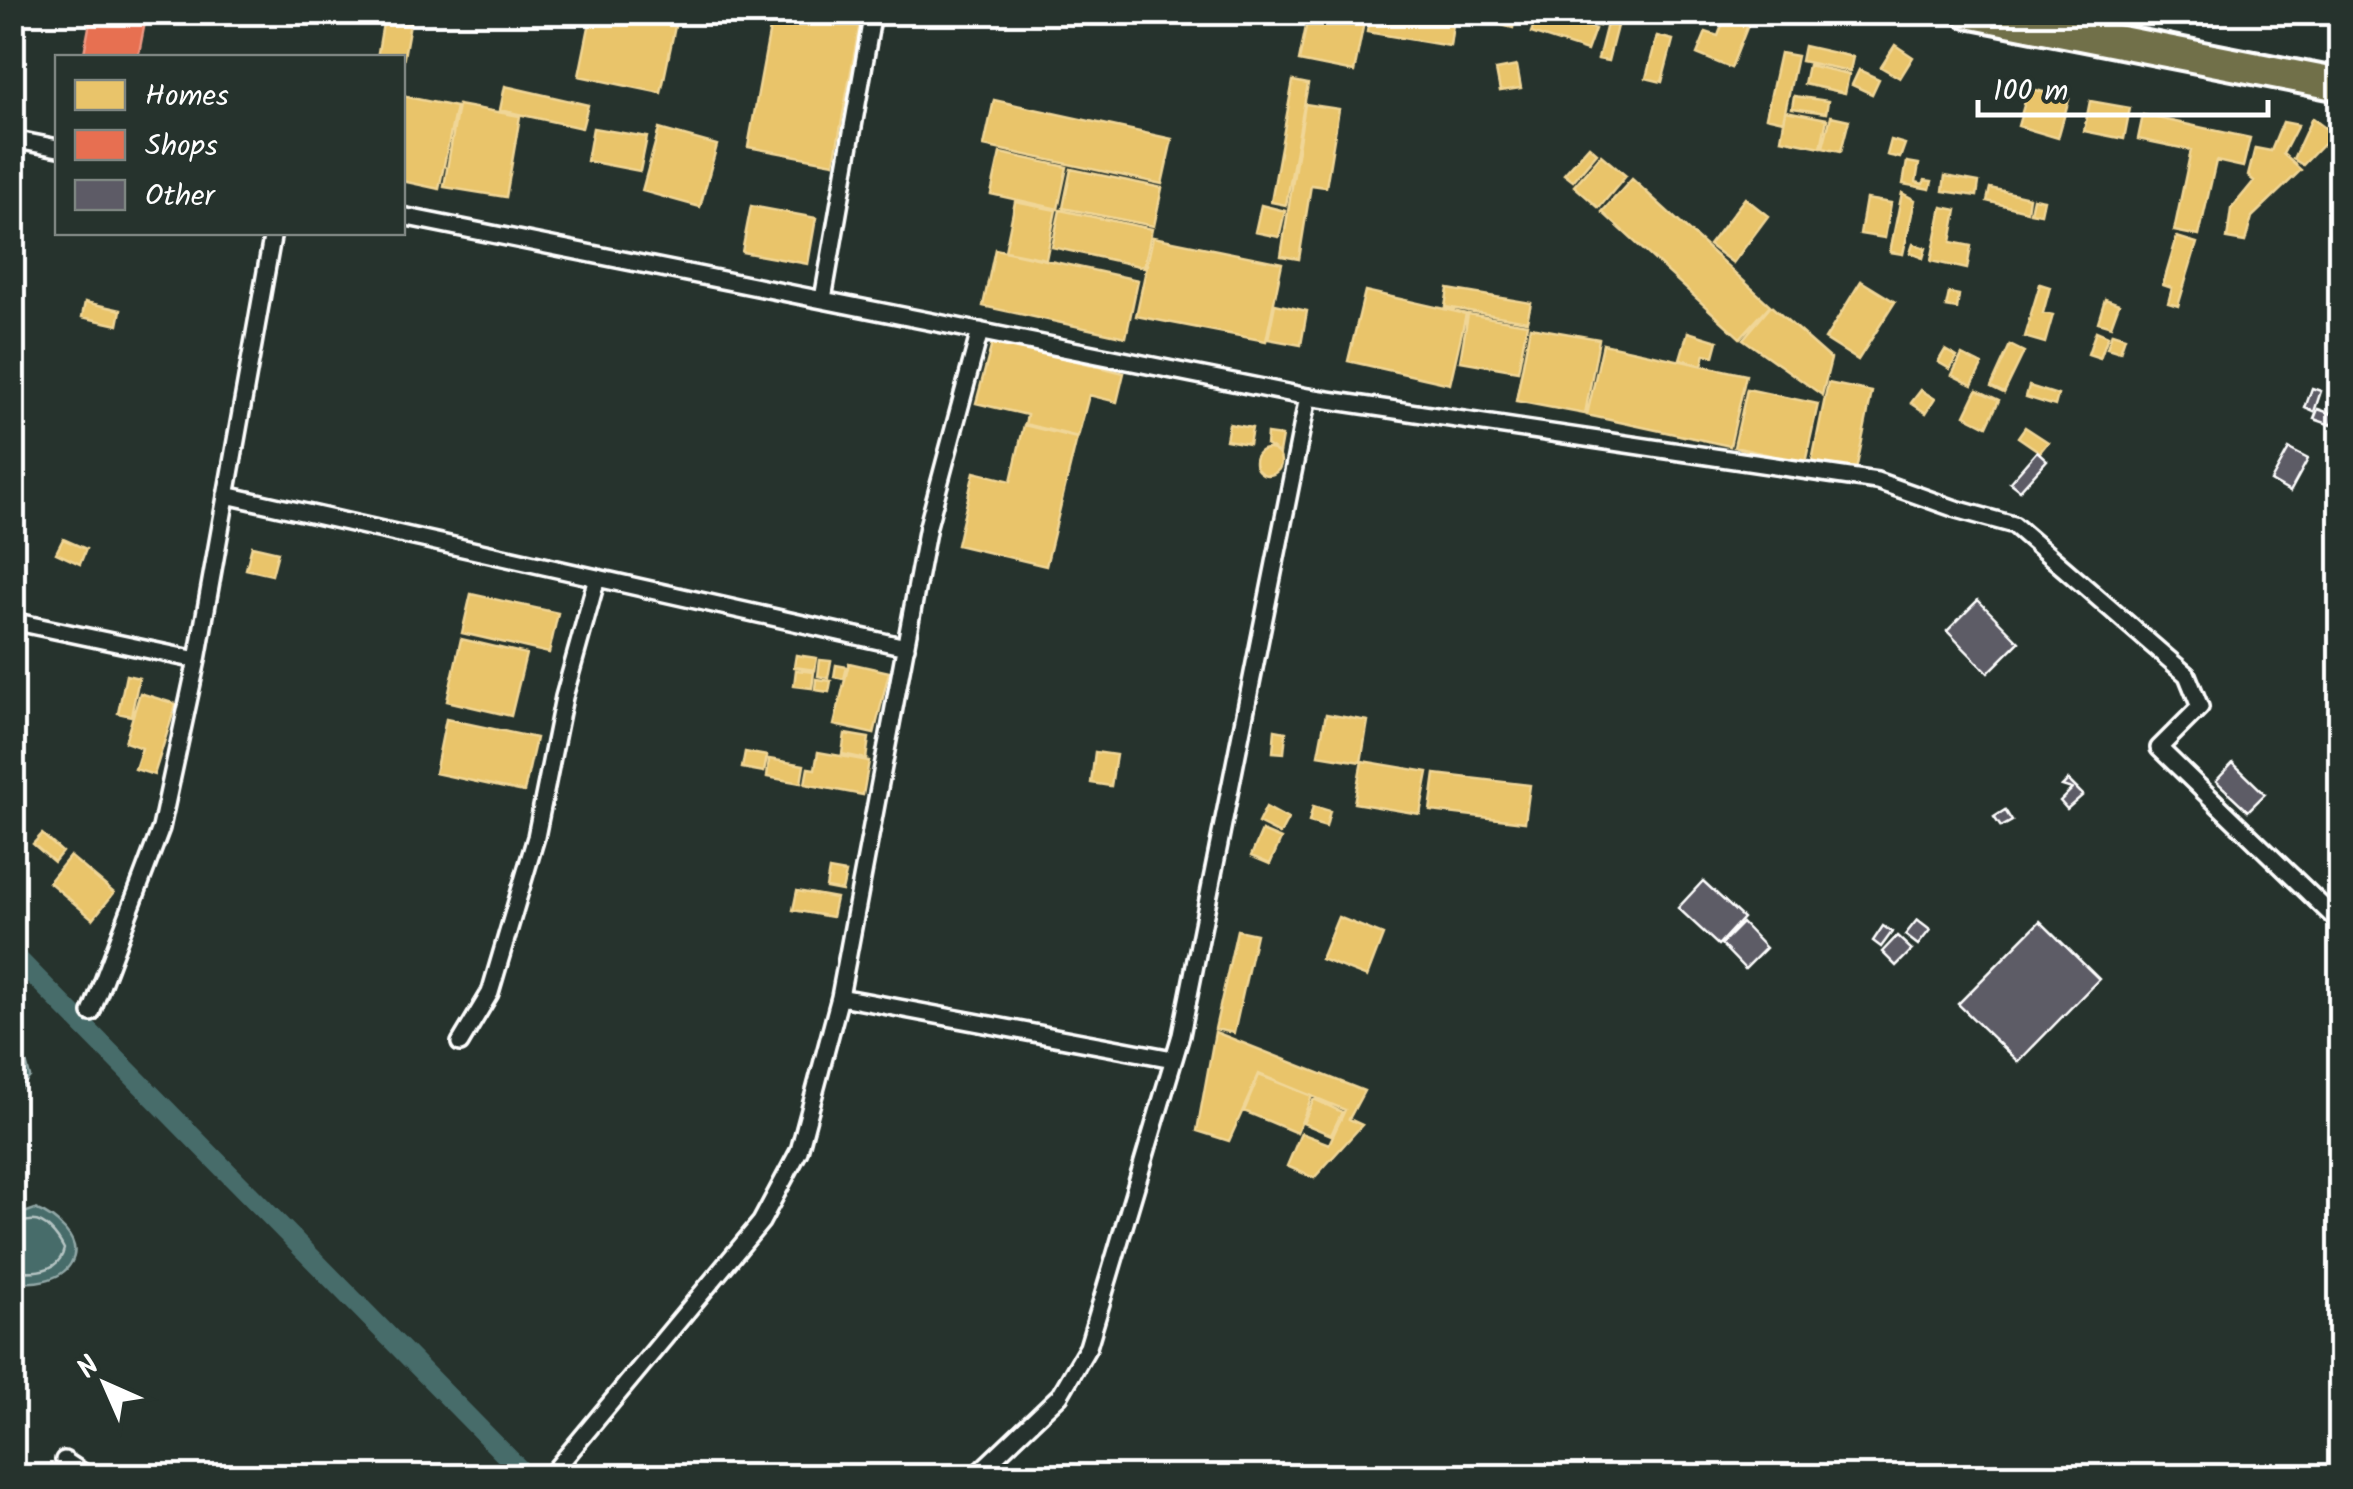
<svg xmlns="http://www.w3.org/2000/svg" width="2353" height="1489" font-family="Kalam,sans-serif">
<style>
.water{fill:#476c6a;stroke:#91a7a6;stroke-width:2.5}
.homes{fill:#e9c46a;stroke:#f0d697;stroke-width:2.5}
.shops{fill:#e76f51;stroke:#ee9a85;stroke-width:2.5}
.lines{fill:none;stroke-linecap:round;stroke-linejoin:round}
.shore{stroke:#b5c4c3;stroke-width:2.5}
.canal{stroke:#476c6a;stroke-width:20}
.building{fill:#5d5b66;stroke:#fff;stroke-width:2.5}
.street-casing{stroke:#fff;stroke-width:22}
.highway-casing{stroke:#fff;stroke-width:38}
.street{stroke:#26332d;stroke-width:15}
.highway{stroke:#71704a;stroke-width:30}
</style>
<rect width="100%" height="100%" fill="#26332d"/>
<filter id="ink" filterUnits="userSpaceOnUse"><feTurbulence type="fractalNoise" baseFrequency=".01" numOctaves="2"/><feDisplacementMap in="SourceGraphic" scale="20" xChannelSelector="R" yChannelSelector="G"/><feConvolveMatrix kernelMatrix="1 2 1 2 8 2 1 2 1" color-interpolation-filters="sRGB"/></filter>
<g filter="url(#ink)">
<path class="water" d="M12,1039l13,19 5,19 -17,19z
M35,1209c18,7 50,31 36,54 -10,18 -42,23 -58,16v-62z"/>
<path class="homes" d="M385,12h27l-10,56v-10h-25z
M592,12h86l-17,81 -82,-17z
M773,12h89l-28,151 -86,-16z
M1309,12h57l-12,60 -55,-11z
M1370,12h59l25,5 -4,29 -83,-14z
M1488,12h28l-3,16 -27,-7z
M1538,12h8l49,17 -8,22 -56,-18z
M1597,12h21l-1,8 -17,-3 -1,9 -5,-1z
M1727,12l23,8 -19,48 -34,-14 9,-22 12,4z
M1608,20l10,2 -10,39 -10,-2z
M1657,36l16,4 -11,42 -16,-4z
M1895,45l18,12 -13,21 -19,-11z
M1804,46l49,11 -3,14 -49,-10z
M1780,53l17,3 -14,65 -17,-4z
M1808,65l41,9 -4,19 -41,-9z
M1517,66l4,22 -21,3 -4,-21z
M1859,70l20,9 -7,15 -20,-9z
M1293,81l15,3 -22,121 -15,-3z
M505,86l83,19 -6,23 -82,-18z
M2029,88l40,11 -11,39 -40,-12z
M402,96l54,11 -17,82 -37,-8z
M1794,96l34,5 -2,12 -34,-5z
M994,100l178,39 -10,45 -178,-38z
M2090,101l40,7 -6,31 -40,-8z
M1305,104l34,5 -13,78 -15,-2 -12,74 -18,-3z
M458,105l62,11 -14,81 -62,-10z
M1786,111l41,8 -6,28 -40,-8z
M2143,115l107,23 -7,29 -27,-6 -17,75 -25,-5 17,-81 -53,-11z
M1831,116l18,4 -8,31 -18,-4z
M2312,118l21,16 -30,31 -10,-6z
M2283,122l15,3 -15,29 18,16 -49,47 -7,25 -18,-3 4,-30 23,-28 -6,-5 7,-28 16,3z
M593,128l54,9 -7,34 -53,-10z
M659,129l58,16 -17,62 -58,-16z
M1891,140l14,4 -5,14 -13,-3z
M1589,146l8,7 -24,28 -9,-7z
M1000,153l67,14 -9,42 -67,-15z
M1601,155l25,21 -27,32 -25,-22z
M1907,162l12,2 -3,18 7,2 2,-4 7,1 -2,8 -27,-5z
M1071,169l91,19 -8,38 -91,-18z
M1945,176l34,6 -2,14 -34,-5z
M1632,179l138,126 -30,33 -138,-126z
M1990,188l39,9 -2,14 -40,-10z
M1902,193l13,7 -12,54 -13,-2z
M1745,198l23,18 -35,47 -24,-18z
M2033,198l11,2 -3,14 -11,-2z
M1866,199l25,4 -6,35 -25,-4z
M1015,202l41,8 -10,49 -41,-8z
M1261,205l24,6 -6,26 -24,-5z
M751,206l65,12 -8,46 -66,-12z
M1942,207l15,3 -6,32 20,4 -4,23 -36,-8z
M1060,210l92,19 -8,38 -92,-20z
M1153,237l129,26 -16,78 -130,-25z
M2177,237l20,6 -19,63 -10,-3 4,-15 -9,-3z
M1913,244l13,4 -3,10 -13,-5z
M995,249l143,31 -12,57 -143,-31z
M1861,281l34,21 -37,58 -33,-21z
M2040,284l10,3 -7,26 10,2 -8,28 -21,-6z
M1448,289l83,14 -4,18 -82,-14z
M1365,291l101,23 -16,70 -102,-23z
M1949,293l10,2 -2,14 -11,-2z
M2105,299l14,5 -8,22 -13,-4z
M85,302l36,8 -3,15 -36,-8z
M1275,304l32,7 -6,34 -33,-6z
M1771,306l60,53 -9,36 -79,-56z
M1468,314l59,10 -9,47 -58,-10z
M1530,327l69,12 -14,75 -69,-13z
M2096,331l12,5 -8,22 -12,-4z
M1688,332l30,9 -4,15 -9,-2 -3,11 -22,-6z
M2112,333l13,4 -5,15 -13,-4z
M993,340l131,33 -7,29 -28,-7 -11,42 -53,-13 2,-9 -51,-12z
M1603,344l143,31 -16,71 -143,-31z
M2010,345l14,7 -20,41 -13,-6z
M1945,350l12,7 -7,12 -12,-7z
M1962,355l20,10 -10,20 -20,-10z
M1828,383l44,9 -17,83 -44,-9z
M2029,386l29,9 -3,11 -29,-9z
M1747,389l71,15 -13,59 -71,-16z
M1921,390l14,9 -9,14 -15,-10z
M1977,390l22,10 -12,26 -22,-11z
M1229,424l23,4 -3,16 -23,-4z
M1024,425l53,13 -31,128 -89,-21 17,-73 37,9z
M2025,427l23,15 -8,10 -22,-15z
M1267,434l15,2 -3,17 -13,-8z
M1255 462a13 13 0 1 1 26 0a13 13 0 1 1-26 0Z
M63,539l23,10 -6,15 -24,-11z
M252,546l26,6 -6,23 -26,-6z
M471,594l87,19 -9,40 -87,-20z
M461,639l65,15 -15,62 -64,-15z
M796,655l21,3 -2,12 -21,-3z
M820,660l11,1 -3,17 -10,-2z
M849,663l40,9 -15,62 -40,-9z
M836,665l11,2 -3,12 -10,-2z
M796,670l18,2 -2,16 -18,-2z
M126,675l13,3 -8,38 -13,-3z
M816,679l15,2 -2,11 -14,-2z
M140,693l36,11 -22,71 -19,-6 7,-21 -17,-6z
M1326,714l42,7 -7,41 -43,-7z
M446,719l90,19 -12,54 -89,-19z
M1275,730l11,2 -2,21 -11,-1z
M845,734l24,4 -3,21 -24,-5z
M745,752l22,4 -3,16 -22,-4z
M818,752l51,9 -6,34 -58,-11 3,-16 7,1z
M1095,752l21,3 -5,31 -20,-3z
M769,759l35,6 -3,18 -34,-6z
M1362,761l66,11 -8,42 -66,-11z
M1435,774l95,11 -5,37 -95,-11z
M1313,806l17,5 -4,16 -17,-5z
M1266,807l22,12 -8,15 -22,-11z
M1262,831l19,8 -11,25 -19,-8z
M42,834l20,18 -8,10 -21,-18z
M70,856l44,37 -21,26 -44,-37z
M829,870l17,3 -4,18 -16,-3z
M797,891l39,7 -4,19 -39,-7z
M1338,917l45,18 -16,42 -46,-18z
M1237,930l19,4 -22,99 -19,-4z
M1215,1032l149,59 -15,28 13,6 -48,53 -27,-12 14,-33 28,11 16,-34 -86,-36 -30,67 -32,-10z
M1259,1075l53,21 -15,37 -53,-22z
M1314,1099l28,13 -11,23 -28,-12z"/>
<path class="shops" d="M92,12h55l-9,46h-55z"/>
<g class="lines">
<path class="shore" d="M12,1225c7,-1 12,-4 18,-4 15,-2 28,16 34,28 -5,24 -32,24 -52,21"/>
<path class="canal" d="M12,953l514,523"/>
</g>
<path class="building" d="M2312,388l9,3 -7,21 -9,-4z
M2318,409l17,6 -4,10 -17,-6z
M2289,449l19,10 -18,33 -19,-11z
M2037,451l10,9 -27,30 -10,-8z
M1978,600l41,42 -31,31 -41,-42z
M2233,763l32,31 -17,17 -32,-30z
M2068,780l15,15 -16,14 -7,-8 12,-12 -10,-3z
M2005,810l7,11 -11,6 -7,-10z
M1703,881l40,37 -25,27 -40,-37z
M1917,920l13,10 -12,15 -13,-10z
M2040,921l59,58 -81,83 -60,-58z
M1742,923l24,25 -21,21 -24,-25z
M1883,926l9,6 -11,15 -8,-6z
M1897,936l15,14 -16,16 -14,-14z"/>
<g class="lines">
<defs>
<path id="street" d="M12,139l46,9
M402,216l906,181
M823,299l50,-287
M226,495l680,152
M12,621l185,39
M840,997l88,-471 52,-195
M91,1013l70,-185 36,-168 76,-428
M460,1043l30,-50 46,-156 28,-140 33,-119
M64,1460l24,16
M559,1476l-5,-5 207,-249 38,-71 41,-154 333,62
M975,1476l85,-81 28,-48 93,-312 127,-638 569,84 79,28 58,16 173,150 13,32 -41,41 181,175"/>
<path id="highway" d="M1968,12l372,73"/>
</defs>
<use href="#street" class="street-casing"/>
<use href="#highway" class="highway-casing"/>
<use href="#street" class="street"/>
<use href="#highway" class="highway"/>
</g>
</g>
<rect width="2353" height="1489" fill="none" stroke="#26332d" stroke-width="50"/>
<rect x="25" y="25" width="2303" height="1439" fill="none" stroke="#fff" stroke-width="4" filter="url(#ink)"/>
<rect x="55" y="55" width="350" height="180" fill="#26332d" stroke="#7d8581" stroke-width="2.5"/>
<rect x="75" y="80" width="50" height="30" fill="#e9c46a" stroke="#7d8581" stroke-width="2.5"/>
<text x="145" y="105" font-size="30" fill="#ffffff">Homes</text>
<rect x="75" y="130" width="50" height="30" fill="#e76f51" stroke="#7d8581" stroke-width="2.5"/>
<text x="145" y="155" font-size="30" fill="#ffffff">Shops</text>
<rect x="75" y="180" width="50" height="30" fill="#5d5b66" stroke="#7d8581" stroke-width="2.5"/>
<text x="145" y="205" font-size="30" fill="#ffffff">Other</text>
<g transform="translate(105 1384) rotate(315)" stroke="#26332d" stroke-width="8" paint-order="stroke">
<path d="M0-8L18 38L0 25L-18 38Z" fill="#ffffff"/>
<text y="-15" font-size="28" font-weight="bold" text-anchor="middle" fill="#ffffff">N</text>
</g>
<path d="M1978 100v15h290v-15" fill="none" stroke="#ffffff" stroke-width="5"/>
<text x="1993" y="100" font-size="30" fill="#ffffff" stroke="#26332d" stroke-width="8" paint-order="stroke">100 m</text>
</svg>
